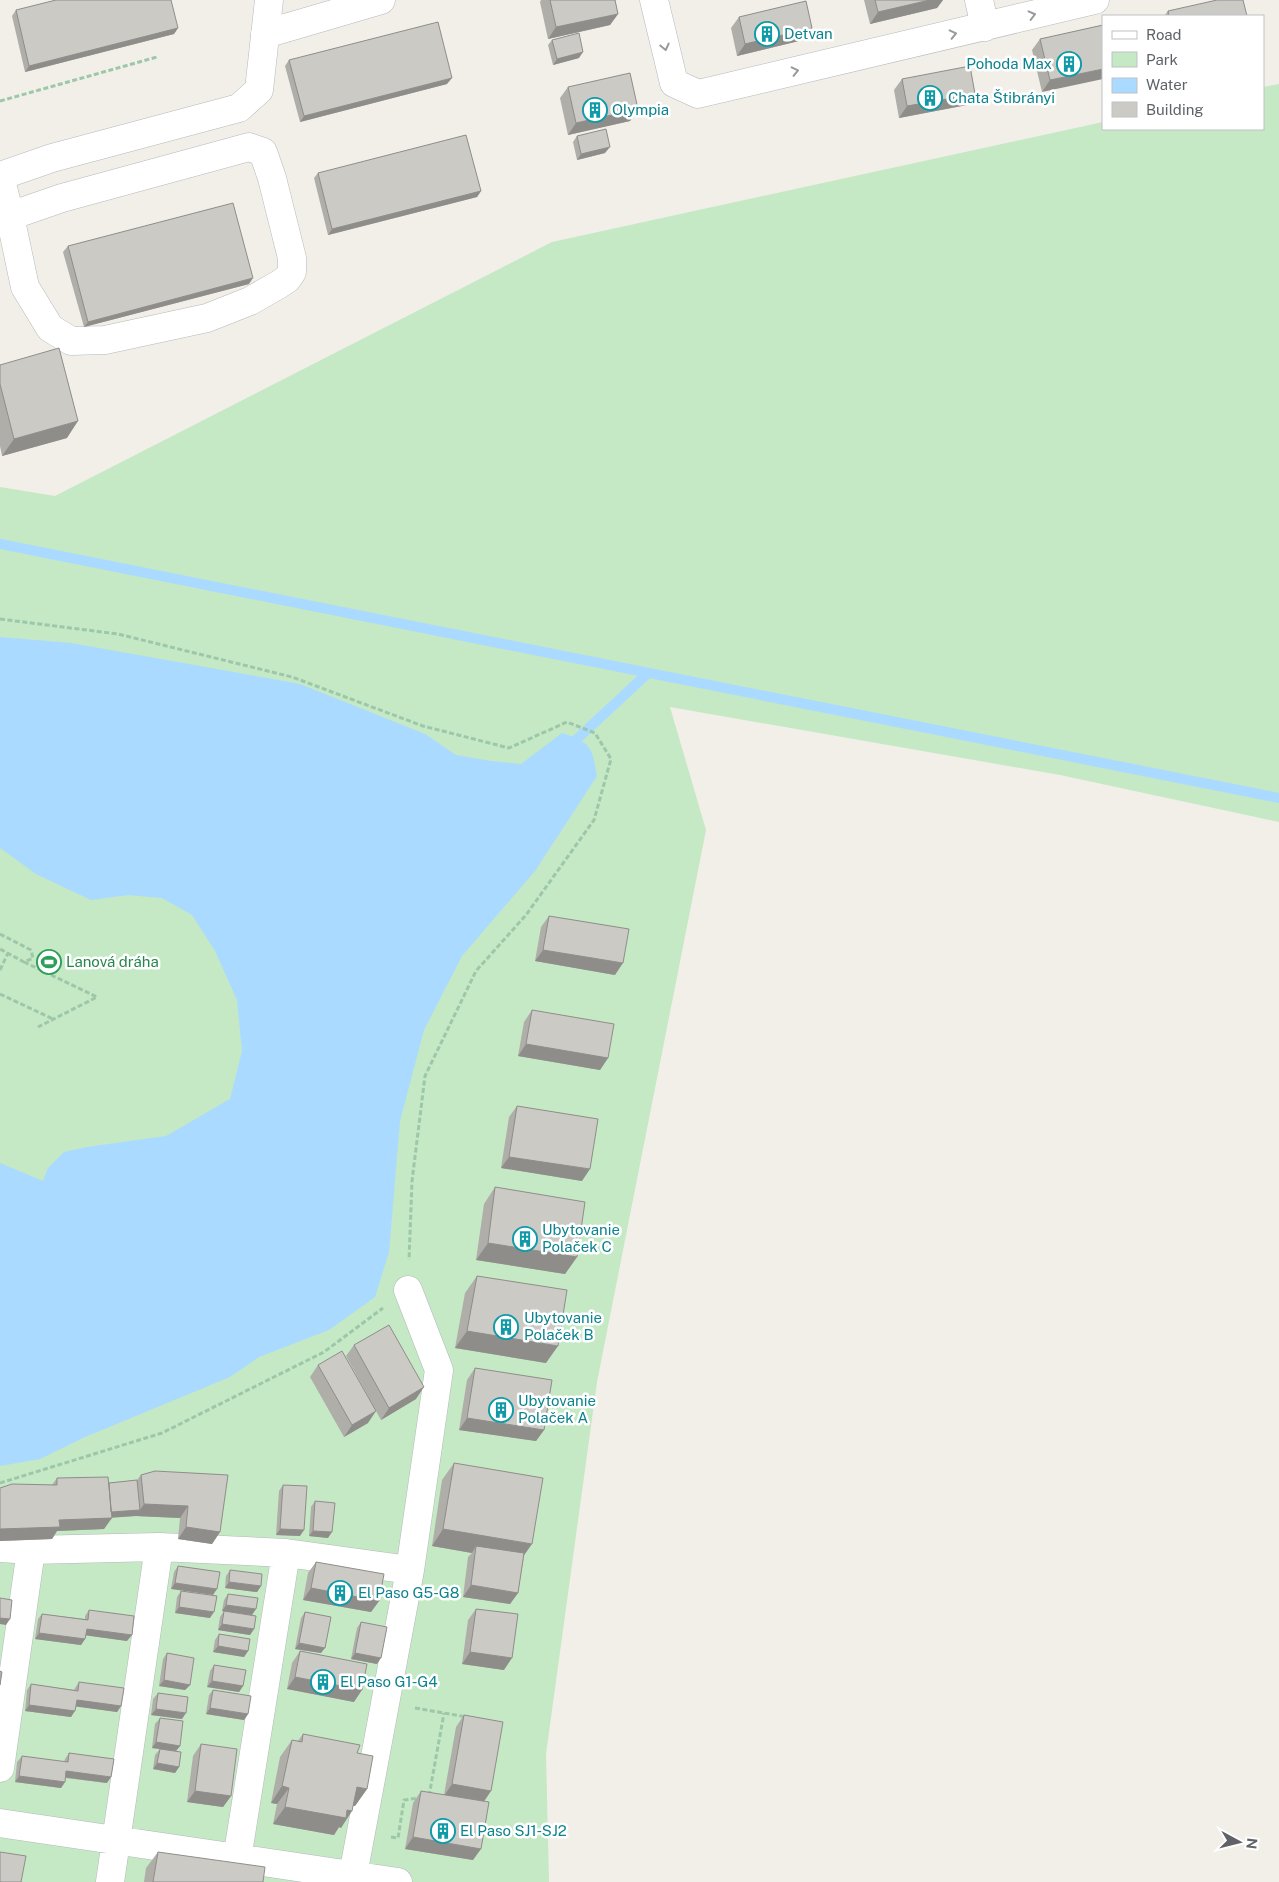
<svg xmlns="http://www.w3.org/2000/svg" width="1279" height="1882" font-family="'Public Sans',sans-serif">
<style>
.green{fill:#c5e8c5}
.water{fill:#aadaff}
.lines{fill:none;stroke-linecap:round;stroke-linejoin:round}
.stream{stroke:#aadaff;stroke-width:10}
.minor-casing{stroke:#b5b8bc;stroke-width:29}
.path{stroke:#9cc7a9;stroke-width:3;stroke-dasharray:5 2.5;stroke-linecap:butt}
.minor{stroke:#fff;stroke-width:28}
.wall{fill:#afaea9}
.shaded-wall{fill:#8f8d8a}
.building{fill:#cccac5;stroke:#8f8d8a}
.oneway{stroke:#979a9d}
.labels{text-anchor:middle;stroke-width:5;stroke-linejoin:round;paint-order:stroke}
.culture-label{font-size:15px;fill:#0d838f;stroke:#fff;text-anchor:start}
.leisure-label{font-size:15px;fill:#27864d;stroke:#fff;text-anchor:start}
</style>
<rect width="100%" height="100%" fill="#f1efe8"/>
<path class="green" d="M1279,84v738l-219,-47 -390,-68 36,123 -109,552 -51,372 3,128h-549v-1395l55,9 497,-254 551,-120v7h160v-42z"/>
<path class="water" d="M0,637l71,6 229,41 125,50 31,21 35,6 30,3 41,-31c29,9 30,14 35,43l-62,95 -73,85 -38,74 -24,91 -11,131 -14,45 -46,33 -70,27 -29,20 -145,60 -45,22 -40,7v-303l43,18 5,-13 16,-16 23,-5 79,-11 64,-37 12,-48 -5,-51 -22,-49 -23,-36 -30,-17 -34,-3 -37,5 -55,-26 -36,-26z"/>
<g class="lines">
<path class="stream" d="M0,544l1279,254
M578,738l70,-65"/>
<defs>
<path id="minor" d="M654,0l20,83 24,11 397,-94
M979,0l6,27
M265,34l116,-34
M249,147l14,5 9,26 20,80v14l-5,7 -9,6 -28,16 -43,17 -102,22 -34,1 -21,-13 -25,-41 -15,-71 52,-18z
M0,219l10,-3 -10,-40 52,-18 187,-50 20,-18 10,-90
M0,1548l31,2 128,-3 127,6 -49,306
M286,1553l124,17 29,-200 -31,-80
M0,1768l31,-218
M0,1823l398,59
M353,1875l57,-305
M110,1882l49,-335"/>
</defs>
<use href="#minor" class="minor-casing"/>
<path class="path" d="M0,101l157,-44
M0,619l118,15 174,43 131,49 86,22 58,-26 28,11 16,26 -17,61 -68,95 -50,56 -51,105 -13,105 -3,79
M0,934l31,16 2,8 -9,4 -24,-13
M24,962l73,35 -59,30
M0,970l8,-17
M0,994l53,25
M0,1483l162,-50 162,-81 59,-44
M415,1708l52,9
M429,1796l15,-83
M391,1837l7,1 6,-38 15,-2"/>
<use href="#minor" class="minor"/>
</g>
<path class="wall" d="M541,0h74l3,14 -8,11 -62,14 -8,-37z
M864,0h79l-6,8 -67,16z
M16,10l162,18 -4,6 -149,38 -13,-56z
M1168,11l79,5h-83z
M739,17l64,23 -66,16 -6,-28z
M1103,25l-61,67 -10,-42 8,-11z
M552,40l27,18 -26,7 -5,-20z
M289,60l158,24 -147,38 -15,-56z
M902,79l73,15 -8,11 -68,13 -5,-28z
M568,87l70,22 -8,12 -62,14 -8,-37z
M577,136l28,17 -28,7 -4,-18z
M318,173l163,18 -4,6 -149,38 -14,-57z
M68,246l181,38 -165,43 -21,-75z
M0,365l67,73 -65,18 -2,-10z
M549,916l66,59 -80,-14 6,-34z
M532,1010l76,48 -8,12 -82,-14 6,-34z
M517,1106l65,75 -81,-13 8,-51z
M495,1187l82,70 -12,17 -89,-14 8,-56z
M477,1276l69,87 -91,-15 10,-55z
M354,1345l62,54 -35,21 -35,-64z
M318,1365l50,58 -24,14 -34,-60z
M475,1368l69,62 -8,11 -77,-11 8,-50z
M454,1463l70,93 -6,37 -8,11 -47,-7 5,-40 4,-4 -40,-7 10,-66z
M155,1471l65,61 -8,12 -34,-5 2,-21 -44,-2 -24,1 -8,12 -47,2 -5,8 -52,2v-53l52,-3 5,-7 52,5 28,-3 4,-5z
M283,1485l17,51 -24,-1 3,-44z
M315,1501l13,37 -19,-2 2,-29z
M316,1562l63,39 -8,11 -68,-12 5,-27z
M178,1566l42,6 -49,17 3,-17z
M230,1570l31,16 -4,6 -32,-4 1,-12z
M181,1591l29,27 -35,-5 2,-16z
M228,1594l24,21 2,14 -4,6 -32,-5 2,-13 4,-6h-2l2,-11z
M476,1609l28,61 -42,-6 6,-44z
M89,1610l38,31 -41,-6 -1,4 -4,6 -46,-6 3,-20 4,-5 43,5v-3z
M305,1612l16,41 -26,-4 6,-31z
M361,1622l16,42 -26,-5 6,-31z
M219,1634l29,17 -4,6 -31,-5 2,-12z
M300,1651l54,51 -67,-13 5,-26z
M167,1653l23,32 -5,5 -26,-4 4,-27z
M214,1665l29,21 -4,6 -32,-5 3,-16z
M79,1682l42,24 -4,6 -42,-6 -4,11 -46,-6 2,-21 4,-6 43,6 1,-2z
M213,1690l35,24 -4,6 -38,-6 3,-19z
M158,1693l24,26 -31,-4 2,-16z
M464,1715l20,86 -11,59 -68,-11 8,-46 8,-12 23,4 12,-68z
M160,1718l20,28 -4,5 -24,-3 3,-24z
M303,1734l54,19 10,36 -12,17h-2l-12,22 -2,-1 -5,8 -61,-11 4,-20 -6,-1 9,-46 12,-17 6,1z
M201,1744l30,52 -8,11 -36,-5 6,-46z
M160,1749l19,18 -4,6 -22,-4 2,-14z
M69,1753l38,30 -42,-5v4l-4,6 -46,-6 2,-20 5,-6 42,6 1,-3z
M158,1852l105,30h-119l2,-14z"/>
<path class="shaded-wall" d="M930,0h13l-6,8 -67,16 8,-12z
M618,14l-8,11 -62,14 8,-12z
M178,28l-4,6 -149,38 4,-6z
M812,28l-9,12 -66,16 8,-12z
M583,52l-4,6 -26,7 4,-6z
M1103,69v10l-61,13 8,-12z
M452,78l-5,6 -147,38 4,-6z
M975,94l-8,11 -68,13 8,-12z
M638,109l-8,12 -62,14 8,-12z
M610,147l-5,6 -28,7 4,-6z
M481,191l-4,6 -149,38 4,-6z
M253,278l-4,6 -165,43 4,-5z
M78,421l-11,17 -65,18 12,-17z
M543,950l80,13 -8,12 -80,-14z
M526,1044l82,14 -8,12 -82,-14z
M509,1157l81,12 -8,12 -81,-13z
M488,1243l89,14 -12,17 -89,-14z
M467,1331l91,15 -12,17 -91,-15z
M424,1387l-8,12 -35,21 8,-12z
M376,1411l-8,12 -24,14 8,-12z
M467,1418l77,12 -8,11 -77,-11z
M144,1504l44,2 -8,12 -44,-2 -28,2h4l-8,11 -47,2 -5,8 -52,2v-12l106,-17 34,-2z
M186,1527l34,5 -8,12 -34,-5z
M280,1529l24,1 -4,6 -24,-1z
M443,1529l89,15 -12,17 -44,-15 -4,7 -40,-7z
M313,1531l19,1 -4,6 -19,-2z
M229,1582l32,4 -4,6 -32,-4z
M175,1583l42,6 -4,6 -42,-6z
M471,1585l47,8 -8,11 -47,-7z
M311,1588l68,13 -8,11 -68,-12z
M226,1605l30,4 -4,6 -30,-4z
M179,1607l35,5 -4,6 -35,-5z
M0,1618l10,1 -4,6 -6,-1z
M222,1624l32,5 -4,6 -32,-5z
M87,1629l45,6 -5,6 -44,-6z
M39,1633l46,6 -4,6 -46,-6z
M299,1643l26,5 -4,5 -26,-4z
M218,1646l30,5 -4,6 -31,-5z
M470,1652l42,6 -8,12 -42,-6z
M355,1653l26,5 -4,6 -26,-5z
M295,1677l67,13 -8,12 -67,-13z
M164,1680l26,5 -5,5 -26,-4z
M212,1681l31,5 -4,6 -32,-5z
M77,1700l44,6 -4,6 -45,-6z
M29,1705l46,6 -4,6 -46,-6z
M210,1708l38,6 -4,6 -38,-6z
M156,1709l30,4 -4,6 -31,-4z
M156,1742l24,4 -4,5 -24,-3z
M157,1763l22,4 -4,6 -22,-4z
M66,1771l45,6 -4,6 -45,-6z
M19,1776l46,6 -4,6 -46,-6z
M452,1784l39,7 -8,12 -39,-7z
M282,1786l7,2 -12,16 -6,-1z
M357,1787l10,2 -12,17 -10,-2z
M195,1791l36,5 -8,11 -36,-5z
M285,1807l62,3 5,1 -11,17 -2,-1 -5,8 -61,-11z
M413,1837l68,12 -8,11 -68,-11z"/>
<path class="building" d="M56,0h115l7,28 -149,38 -13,-56z
M550,0h65l3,14 -62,13z
M875,0h55l-52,12z
M1217,0h26l4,16h-78l-1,-5z
M806,1l6,27 -67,16 -6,-27z
M438,22l14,56 -148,38 -15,-56z
M1103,25v44l-53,11 -10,-41z
M579,33l4,19 -26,7 -5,-19z
M970,66l5,28 -68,12 -5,-27z
M630,73l8,36 -62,14 -8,-36z
M606,129l4,18 -29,7 -4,-18z
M466,135l15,56 -149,38 -14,-56z
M233,203l20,75 -165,44 -20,-76z
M59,348l19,73 -64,18 -14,-55v-19z
M549,916l80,13 -6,34 -80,-13z
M532,1010l82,14 -6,34 -82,-14z
M517,1106l81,13 -8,50 -81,-12z
M495,1187l90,15 -8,55 -89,-14z
M477,1276l90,14 -9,56 -91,-15z
M389,1325l35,62 -35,21 -35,-63z
M342,1351l34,60 -24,14 -34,-60z
M475,1368l77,12 -8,50 -77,-12z
M454,1463l89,15 -11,66 -89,-15z
M155,1471l73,4 -8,57 -34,-5 2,-21 -44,-2 -3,-29z
M108,1477l4,41 -53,2 1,7 -60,2v-41l12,-4 45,1v-7z
M137,1480l3,30 -29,2 -2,-29z
M283,1485l24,1 -3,44 -24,-1z
M315,1501l20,2 -3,29 -19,-1z
M476,1546l48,7 -6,40 -47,-8z
M316,1562l68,12 -5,27 -68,-13z
M178,1566l42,6 -3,17 -42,-6z
M230,1570l32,4 -1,12 -32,-4z
M181,1591l36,5 -3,16 -35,-5z
M228,1594l30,4 -2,11 -30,-4z
M0,1598l12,2 -2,19 -10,-1z
M476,1609l42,5 -6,44 -42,-6z
M89,1610l45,6 -2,19 -45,-6 -2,10 -46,-6 3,-19 46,6z
M224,1611l32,5 -2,13 -32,-5z
M305,1612l26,5 -6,31 -26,-5z
M361,1622l26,5 -6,31 -26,-5z
M219,1634l31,5 -2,12 -30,-5z
M300,1651l67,13 -5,26 -67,-13z
M167,1653l27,5 -4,27 -26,-5z
M214,1665l32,5 -3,16 -31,-5z
M0,1671l2,1 -2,13z
M79,1682l45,6 -3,18 -44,-6 -2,11 -46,-6 2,-21 47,7z
M213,1690l38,6 -3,18 -38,-6z
M158,1693l30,4 -2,16 -30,-4z
M464,1715l39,7 -12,69 -39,-7z
M160,1718l23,3 -3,25 -24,-4z
M303,1734l57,11 -3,8 16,3 -6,33 -10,-2 -5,24 -5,-1 -1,8 -61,-11 4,-19 -7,-2 10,-46 10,2z
M201,1744l36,5 -6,47 -36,-5z
M160,1749l21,3 -2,15 -22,-4z
M69,1753l45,6 -3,18 -45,-6 -1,11 -46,-6 3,-20 46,6z
M421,1791l68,11 -8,47 -68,-12z
M0,1852l26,4 -5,26h-21z
M158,1852l107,15 -2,15h-110z"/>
<defs><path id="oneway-chevron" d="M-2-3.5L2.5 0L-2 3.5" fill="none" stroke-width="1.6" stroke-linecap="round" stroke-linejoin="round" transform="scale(1.25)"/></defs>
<g class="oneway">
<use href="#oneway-chevron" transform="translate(1032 15) rotate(-14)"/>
<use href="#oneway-chevron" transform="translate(953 34) rotate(-13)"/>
<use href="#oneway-chevron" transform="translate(665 47) rotate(77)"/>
<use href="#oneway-chevron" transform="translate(795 71) rotate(-13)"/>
</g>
<defs>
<symbol id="building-ring" viewBox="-11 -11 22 22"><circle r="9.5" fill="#fff" stroke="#0f9aa8" stroke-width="1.5"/><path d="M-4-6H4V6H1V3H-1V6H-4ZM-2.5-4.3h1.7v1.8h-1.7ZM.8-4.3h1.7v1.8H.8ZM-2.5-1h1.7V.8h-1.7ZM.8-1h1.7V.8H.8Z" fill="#0f9aa8"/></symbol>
<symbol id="stadium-ring" viewBox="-11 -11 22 22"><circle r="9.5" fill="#fff" stroke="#2e9e5b" stroke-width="1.5"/><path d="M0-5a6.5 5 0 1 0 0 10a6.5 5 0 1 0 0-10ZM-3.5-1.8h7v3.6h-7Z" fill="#2e9e5b"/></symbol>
</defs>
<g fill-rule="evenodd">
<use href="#building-ring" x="753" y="20" width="28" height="28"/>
<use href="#building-ring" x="1055" y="50" width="28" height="28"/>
<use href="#building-ring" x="916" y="84" width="28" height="28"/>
<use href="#building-ring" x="581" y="96" width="28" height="28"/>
<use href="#stadium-ring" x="35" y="948" width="28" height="28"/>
<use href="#building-ring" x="511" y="1225" width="28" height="28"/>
<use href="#building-ring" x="492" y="1313" width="28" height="28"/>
<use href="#building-ring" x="487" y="1396" width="28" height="28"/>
<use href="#building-ring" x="326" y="1579" width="28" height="28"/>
<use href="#building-ring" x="309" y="1668" width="28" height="28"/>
<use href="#building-ring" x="429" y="1817" width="28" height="28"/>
</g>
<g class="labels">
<g class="culture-label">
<text x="784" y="39">Detvan</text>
<text x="1052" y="69" text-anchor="end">Pohoda Max</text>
<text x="948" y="103">Chata Štibrányi</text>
<text x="612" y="115">Olympia</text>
<text x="542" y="1235">Ubytovanie<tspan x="542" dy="17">Polaček C</tspan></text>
<text x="524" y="1323">Ubytovanie<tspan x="524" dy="17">Polaček B</tspan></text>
<text x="518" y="1406">Ubytovanie<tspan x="518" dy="17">Polaček A</tspan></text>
<text x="358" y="1598">El Paso G5-G8</text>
<text x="340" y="1687">El Paso G1-G4</text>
<text x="460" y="1836">El Paso SJ1-SJ2</text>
</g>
<g class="leisure-label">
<text x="66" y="967">Lanová dráha</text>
</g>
</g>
<rect x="1102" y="15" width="162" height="115" fill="#ffffff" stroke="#bfc1c3"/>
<rect x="1112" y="31" width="25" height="8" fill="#ffffff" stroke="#bfc1c3"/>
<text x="1146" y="40" font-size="15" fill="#5f6368">Road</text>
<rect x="1112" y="52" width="25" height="15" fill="#c5e8c5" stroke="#bfc1c3"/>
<text x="1146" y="65" font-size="15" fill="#5f6368">Park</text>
<rect x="1112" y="78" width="25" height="15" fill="#aadaff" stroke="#bfc1c3"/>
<text x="1146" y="90" font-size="15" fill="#5f6368">Water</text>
<rect x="1112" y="102" width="25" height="15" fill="#cccac5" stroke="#bfc1c3"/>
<text x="1146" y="115" font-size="15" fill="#5f6368">Building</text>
<g transform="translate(1239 1842) rotate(97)" stroke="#ffffff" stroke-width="4" paint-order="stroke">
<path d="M0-4L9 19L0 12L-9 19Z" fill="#5f6368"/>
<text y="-8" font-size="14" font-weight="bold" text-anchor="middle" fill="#5f6368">N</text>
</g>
</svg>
